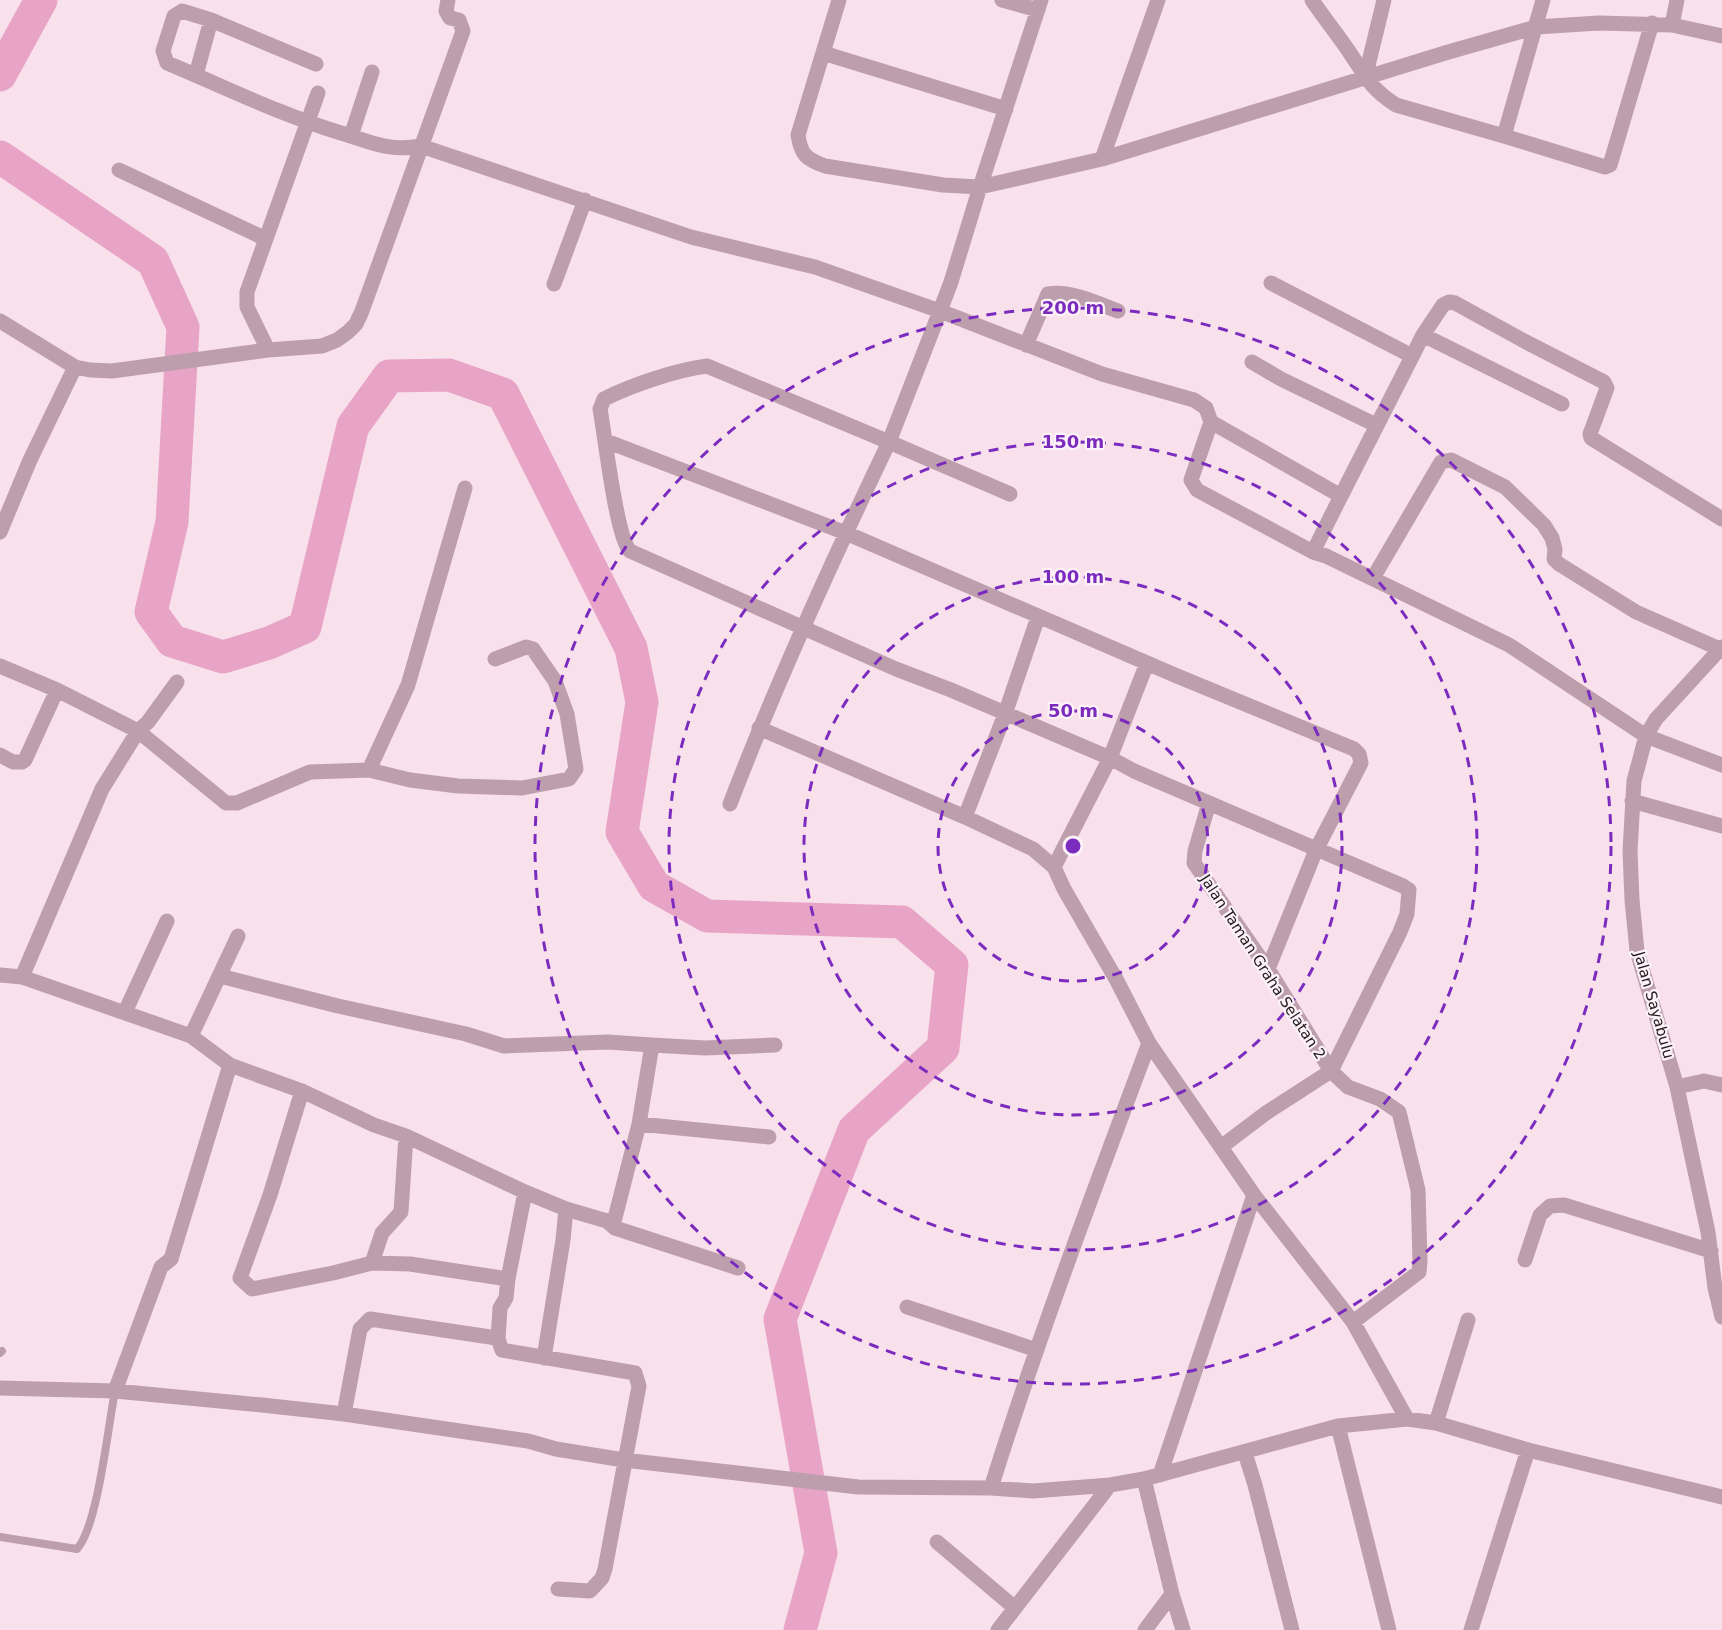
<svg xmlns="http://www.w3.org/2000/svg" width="1722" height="1630" font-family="'DejaVu Sans',sans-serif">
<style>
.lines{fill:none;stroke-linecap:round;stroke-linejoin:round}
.river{stroke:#e8a4c7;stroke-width:33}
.service{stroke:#bd9ead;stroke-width:8}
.minor{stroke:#bd9ead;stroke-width:15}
.ring{fill:none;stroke:#7b2cbf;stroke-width:3;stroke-dasharray:10 8}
.labels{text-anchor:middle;stroke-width:4.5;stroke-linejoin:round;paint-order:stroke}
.street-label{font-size:15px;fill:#221a1e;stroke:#fcf2f7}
.centre{fill:#7b2cbf;stroke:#fcf2f7;stroke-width:3}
.ring-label{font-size:18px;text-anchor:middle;font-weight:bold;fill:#7b2cbf;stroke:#fcf2f7;stroke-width:4.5;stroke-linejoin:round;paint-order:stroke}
</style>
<rect width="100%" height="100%" fill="#f9e1ec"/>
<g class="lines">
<path class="river" d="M0,75l41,-75
M0,157l153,104 30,66 -11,195 -21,90 21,29 51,16 46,-14 36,-16 48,-201 36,-50 60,-1 54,19 128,254 11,54 -20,130 32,54 53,30 195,6 50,43 -9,83 -89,82 -74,189 41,234 -21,77"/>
<path class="service" d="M0,1353l2,-2
M0,1537l77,12c21,-23 31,-123 38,-158"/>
<path class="minor" d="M839,0l-41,135c3,20 8,24 27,31l118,19 37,2 122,-28 343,-106 91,-26 63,-4 73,2 5,-25
M1002,0l36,10
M1041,0l-61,187 -29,95 -11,29 162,63 92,26 12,8 5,14 -20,58 6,10 116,62 13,4 183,89 137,91 76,29
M1312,0c12,18 26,35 38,53 16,24 21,36 46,52l108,31 39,-136
M1672,25l50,11
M823,53l183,56
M316,64l-105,-44 -29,-9 -8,5 -11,35 4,12c58,24 114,52 174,70 31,9 47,19 80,13l270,91 124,30 125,44 -51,131 -182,-76c-31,4 -75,19 -103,33l-4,10c5,26 16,128 30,142l266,118 55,21 159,68 24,13 269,115 6,4 -2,24 -7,18 -69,139
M196,75l15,-55
M1365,78l19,-78
M351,136l21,-64
M1504,136l101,31 5,-2 42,-142
M1102,159l56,-159
M119,170l147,69
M1271,283l141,73
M554,284l31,-84
M0,321l75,46 15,3 22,1 156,-21 54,-4 15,-6 11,-8 8,-8 6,-13 101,-280 -4,-11 -9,-2 -4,-7 2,-11
M1423,335l139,69
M1026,345l22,-51c22,-4 49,9 70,17
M268,350l-21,-43v-15l71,-199
M1252,362l29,17 95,46
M1211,422l130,74 -28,56
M606,441l240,92 331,143 177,73 5,5 2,9 -45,87 -48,119
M1341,496l82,-161 20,-30 6,-3 6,1 71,39 78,40 3,6 -17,46 1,4 131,81
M0,532l30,-72 45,-93
M1373,578l68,-116 10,-2 54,27 39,38 8,13 3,11 -1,10 5,5 77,48 86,38
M1722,647l-66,72 -10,17 -12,45 -4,70 2,49 5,51 40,136 31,145 7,56 7,29
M0,666l57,24 81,41 88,72h11l73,-31 59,-2 41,10 48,6 64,2 47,-9 7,-10 -9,-55 -12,-33 -22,-32 -7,-2 -31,12
M759,728l206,89 68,32 21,18 10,22 52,90 33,64c-55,147 -111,295 -158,445
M0,755l13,7h9l3,-2 32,-70
M369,770l39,-85 57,-197
M1632,801l90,25
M1209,803l-14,48 -1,12 74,106 63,102 17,16 32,12 19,13 19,78 2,71 -1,11 -66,50
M730,804c47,-123 102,-243 159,-362l121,52
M965,817l40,-103 33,-97
M1054,867l56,-109 37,-95
M0,975l22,2 169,59 39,29 72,26 72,34 32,11 119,56 41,17 41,12 8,-3 24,-94 13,-79 -44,-3 -104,4 -38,-12 -128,-28 -118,-30
M22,977l80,-188 36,-58 10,-9 29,-40
M125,1012l42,-91
M191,1036l47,-100
M1149,1043l105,152 99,127 54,97
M652,1045l53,3 70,-3
M1677,1087l27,-6 18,4
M302,1091l-32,104 -30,83 12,11 81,-16 39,-10 38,1 98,15 -2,19 -6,10 -2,31
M639,1124l130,13
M1221,1147l45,-34 65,-42
M607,1221l8,7 123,40
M1525,1260l15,-45 10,-9 14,-1 147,46
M372,1263l10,-30 19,-21 5,-76
M508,1279l17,-87
M907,1307l130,43
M544,1358l19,-118 3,-31
M0,1388l115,3 147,14 82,9 184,27 28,8 68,11 234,27 133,1 42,3 77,-6 34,-6 194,-53 69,-7 29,4 92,27 194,47
M115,1391l46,-124 10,-8 59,-194
M344,1414l16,-85 10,-10 120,18 8,2 4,11 133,23 4,13 -34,183 -3,9 -12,13 -32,-2
M1436,1423l32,-103
M1338,1426l51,204
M1245,1453l10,32 37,145
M1160,1475l94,-280
M1144,1479l28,115 11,36
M937,1542l78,66
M998,1630l112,-145
M1145,1630l27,-36
M1471,1630l57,-180"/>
</g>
<g class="ring">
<circle cx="1073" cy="846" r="135"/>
<circle cx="1073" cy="846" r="269"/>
<circle cx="1073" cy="846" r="404"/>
<circle cx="1073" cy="846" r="538"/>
</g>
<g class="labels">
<g class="street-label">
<text transform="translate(1263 967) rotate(57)" y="5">Jalan Taman Graha Selatan 2</text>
<text transform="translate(1654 1005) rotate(74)" y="5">Jalan Sayabulu</text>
</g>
</g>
<circle cx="1073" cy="846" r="9" class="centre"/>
<g class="ring-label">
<text x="1073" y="314">200 m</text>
<text x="1073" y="448">150 m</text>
<text x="1073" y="583">100 m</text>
<text x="1073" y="717">50 m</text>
</g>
</svg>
